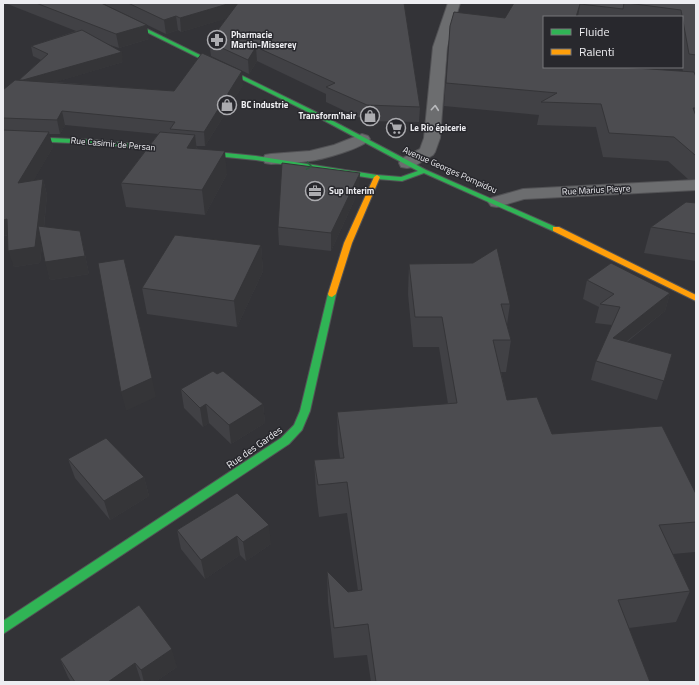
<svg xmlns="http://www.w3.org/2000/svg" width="699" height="685" font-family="'Titillium Web',sans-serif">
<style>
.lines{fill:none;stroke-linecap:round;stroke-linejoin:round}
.street-casing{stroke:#525255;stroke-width:2}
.fast-casing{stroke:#525255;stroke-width:2}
.slow-casing{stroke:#525255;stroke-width:2}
.street{fill:#6c6d6f;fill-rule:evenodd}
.fast{fill:#30b455;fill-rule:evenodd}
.slow{fill:#ff9f0a;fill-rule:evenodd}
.wall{fill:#414145;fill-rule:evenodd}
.shaded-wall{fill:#353538}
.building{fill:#4c4c50;stroke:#353538}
.oneway{stroke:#b9babd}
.oneway2{stroke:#2b603d}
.labels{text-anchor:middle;stroke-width:3;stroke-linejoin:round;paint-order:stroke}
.far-poi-label{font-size:9px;font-weight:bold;fill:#ededf1;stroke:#28282d;text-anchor:start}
.far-street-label{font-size:9px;fill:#ededf1;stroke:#28282d}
.street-label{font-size:10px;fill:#ededf1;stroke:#28282d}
</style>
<rect width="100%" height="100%" fill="#333337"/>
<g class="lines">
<defs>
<path id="street" d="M448,3h12l-13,44 -7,91 -5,14 -2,3 -20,12 -6,1 -6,-1 -2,-4 2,-4 19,-10 4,-11 9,-91z
M362,134l6,2 2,3c-6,9 -49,21 -61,22 -13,2 -25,2 -38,3l-6,-1 -2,-4 2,-4 6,-1 39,-3 24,-6z
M696,180v10l-172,9 -27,8 -6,-1 -3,-4 3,-4 32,-9z"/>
<path id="fast" d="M88,3h6l220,108 112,59 134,59 -4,2h-3l-129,-58 -22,8 -25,-2 -121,-19 -160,-16 -93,-4v-4l93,4 160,16 121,19 24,2 17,-6 -108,-58z
M332,291l4,3 -26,117 -8,19 -13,14 -286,190v-13l278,-183 13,-13 6,-14 28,-117z"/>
<path id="slow" d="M377,175l3,2 -28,66 -16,51 -4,3 -3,-1 -1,-2 16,-51 30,-66z
M553,227h6l137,68v6l-143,-70z"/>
</defs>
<use href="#street" class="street-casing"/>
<use href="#fast" class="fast-casing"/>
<use href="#slow" class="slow-casing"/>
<use href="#street" class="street"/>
<use href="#fast" class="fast"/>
<use href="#slow" class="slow"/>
</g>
<path class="wall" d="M5,3h96l48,36 -30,9 -12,-4 16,18 -68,20 119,9 69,-6 -38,61h-9l1,2 30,26 -22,41 -79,-8 -5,-24 37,-49 -93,-9 -5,9h-11l4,13 -20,34 10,-2 4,16 -3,32 36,4 4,18 5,25 -39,6 -8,-34 -2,17 -26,4 -7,-31h-4v-146l16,-10 22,-20 -8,-4 -2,-10 45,-15z
M102,3h302l16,104 -1,15 -53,-1 -40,-19v-8l-69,-33 -8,13 -38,-18 -2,-14 18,-24 -46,14 -3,-2 -12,4z
M514,3h182v176h-8l-20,-18 -65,-4 -7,-30 -59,-2 2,-10 -95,-9 6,-80 55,-8zM544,17h138v50l1,5 -139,-5z
M359,190l-28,61 -52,-6 -1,-18z
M696,203v58l-52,-8 7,-26z
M261,245l2,26 -26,56 -90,-13 -5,-26z
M409,264l101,40 -3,21 4,15 -5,32h-5l6,28 45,34 144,60v57l-1,1 -22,2 17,37 -14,31 -47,6 21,54h-279l-4,-27 -33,3 -6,-56 -1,-31 21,21 10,-1 -11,-78 -28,4 -3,-25 -2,-32 26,-2 -2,-14 -1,-32 111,-8 -9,-57h-26l-5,-53z
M587,280l83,13 -5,18 -38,31 45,12 -15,46 -66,-20 5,-19 16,-36 -17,-2 4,-16 -16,-8z
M217,374l46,30 2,19 -34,21 -22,-21 -6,4 -19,-19 -3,-19z
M68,459l76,18 5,19 -39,24 -35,-42z
M237,493l34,51 -25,17 -6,-6 -35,24 -24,-30 -4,-19z
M139,605l38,62 -22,15h-13l-1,-1 -2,1h-68l-3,-5 -8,-18z"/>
<path class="shaded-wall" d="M231,3h9l1,11 -60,18 -1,-14z
M580,4l-2,13h-2z
M176,16l2,14 -12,4 -2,-14z
M147,25l2,14 -30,9 -3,-14z
M256,47l1,14 -8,13 -1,-14z
M122,52l1,10 -104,31 -3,-11z
M242,71l1,14 -38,61 -1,-14z
M62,111l3,14 -5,9 -3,-14z
M49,132l4,15 -30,52 -5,-16z
M195,135l3,24 -11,-11z
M225,151l2,23 -22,41 -3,-25z
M360,173l-1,17 -28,61v-18z
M43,179l4,16 -7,68 -26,4 -6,-16z
M7,219l4,16 -8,1v-16z
M80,231l4,18 5,25 -39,6 -5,-18z
M261,245l2,26 -26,56 -3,-26z
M670,293l-5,18 -57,45 5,-18z
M152,378l4,19 -30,14 -5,-19z
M206,404l3,19 -6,4 -3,-19z
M263,404l2,19 -34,21 -2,-19z
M144,477l5,19 -39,24 -6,-19z
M269,525l2,19 -25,17 -3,-19z
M237,536l3,19 -35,24 -4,-19z
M172,649l5,18 -22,15h-11l-3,-12z
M135,663l6,18 -2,1h-31z"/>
<path class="building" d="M36,3h65l46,22 -31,9z
M128,3h103l-51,15 -4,-2 -12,4z
M238,3h166l16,104 -53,-2 -41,-18 9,-4 -79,-36 -8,13 -39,-18z
M514,3h110l-1,6 -43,-5 -4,13h-32v50h76l74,5 2,5v31h-3l3,8v39h-1l-21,-18 -65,-4 -8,-29 -60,-2 16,-9 -111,-10 4,-57 4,-14 51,6z
M627,3h69v52l-7,-1 -8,-44z
M82,30l40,22 -99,28h-4l29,-26 -17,-8z
M202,53l40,18 -38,61 -34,-3 5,-7 -113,-11 -5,9 -54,-2v-28l12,-10 159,11z
M3,130l46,2 -31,51 25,-4 -8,68 -27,4 -1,-32 -4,1z
M160,132l35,3 -8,13 38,3 -23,39 -81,-7z
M282,163l78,10 -29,60 -53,-6z
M686,202l10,1v31l-45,-7z
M38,226l42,5 5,25 -40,6z
M175,235l86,10 -27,56 -92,-13z
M497,248l13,56h-9l10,36h-18l14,60 30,-3 15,37 110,-8 34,68v28l-37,3 31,66 -72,9 32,82h-274l-8,-58 -34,4 -7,-57 21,21 14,-2 -15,-108 -29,3 -4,-25 30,-2 -7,-46 120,-9 -15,-86h-27l-6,-53 64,-1z
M124,259l28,119 -31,14 -23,-129z
M611,263l59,30 -57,45 59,16 -8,27 -68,-20 24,-54 -20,-3 14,-10 -27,-14z
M213,371l4,3 6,-3 40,33 -34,21 -23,-21 -6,4 -19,-19z
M106,438l38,39 -40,24 -36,-42z
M237,493l32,32 -26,17 -6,-6 -36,24 -24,-30z
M139,605l33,44 -31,21 -6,-7 -27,19h-33l-15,-23z"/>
<defs><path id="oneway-chevron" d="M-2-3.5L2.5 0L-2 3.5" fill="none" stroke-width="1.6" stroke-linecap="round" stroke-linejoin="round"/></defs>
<use class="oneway" href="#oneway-chevron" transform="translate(435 108) rotate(-85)"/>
<use class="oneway2" href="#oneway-chevron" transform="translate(309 166) rotate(10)"/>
<defs>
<symbol id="pharmacy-ring" viewBox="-11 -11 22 22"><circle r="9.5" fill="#28282d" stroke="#acacb0" stroke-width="1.5"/><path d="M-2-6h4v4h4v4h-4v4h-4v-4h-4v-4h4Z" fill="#acacb0"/></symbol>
<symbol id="shop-ring" viewBox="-11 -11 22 22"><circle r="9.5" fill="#28282d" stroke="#acacb0" stroke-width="1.5"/><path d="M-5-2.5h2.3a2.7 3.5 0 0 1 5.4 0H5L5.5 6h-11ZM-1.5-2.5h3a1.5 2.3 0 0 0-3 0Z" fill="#acacb0"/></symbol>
<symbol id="supermarket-ring" viewBox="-11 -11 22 22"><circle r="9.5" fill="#28282d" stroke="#acacb0" stroke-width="1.5"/><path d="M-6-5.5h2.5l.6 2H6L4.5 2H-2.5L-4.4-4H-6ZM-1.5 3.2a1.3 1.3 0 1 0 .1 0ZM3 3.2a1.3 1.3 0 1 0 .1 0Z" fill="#acacb0"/></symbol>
<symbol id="office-ring" viewBox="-11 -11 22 22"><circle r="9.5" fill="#28282d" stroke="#acacb0" stroke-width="1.5"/><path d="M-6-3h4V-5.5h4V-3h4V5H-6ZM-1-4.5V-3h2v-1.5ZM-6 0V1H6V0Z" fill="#acacb0"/></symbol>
</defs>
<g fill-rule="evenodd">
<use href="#pharmacy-ring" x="206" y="29" width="22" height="22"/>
<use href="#shop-ring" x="216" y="94" width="22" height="22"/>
<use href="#shop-ring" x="359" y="105" width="22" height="22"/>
<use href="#supermarket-ring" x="385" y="117" width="22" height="22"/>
<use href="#office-ring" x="304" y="180" width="22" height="22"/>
</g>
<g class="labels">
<g class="far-poi-label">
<text x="231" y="38">Pharmacie<tspan x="231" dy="10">Martin-Misserey</tspan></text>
<text x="241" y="108">BC industrie</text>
<text x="356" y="119" text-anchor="end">Transform'hair</text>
<text x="410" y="131">Le Rio épicerie</text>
<text x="329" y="194">Sup Interim</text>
</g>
<g class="far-street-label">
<text transform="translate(113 144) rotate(5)" y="3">Rue Casimir de Persan</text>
<text transform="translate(450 170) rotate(24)" y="3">Avenue Georges Pompidou</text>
<text transform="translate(596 190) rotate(-3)" y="3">Rue Marius Pieyre</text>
</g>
<g class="street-label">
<text transform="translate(254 447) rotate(-35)" y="4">Rue des Gardes</text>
</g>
</g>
<rect width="699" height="685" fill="none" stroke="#ededf1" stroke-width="8"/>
<rect x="543" y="16" width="140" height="52" fill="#28282d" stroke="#77777b"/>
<rect x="551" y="29" width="20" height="6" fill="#30b455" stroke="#77777b"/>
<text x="579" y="36" font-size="12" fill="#ededf1">Fluide</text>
<rect x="551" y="49" width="20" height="6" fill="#ff9f0a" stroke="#77777b"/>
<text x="579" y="56" font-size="12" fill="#ededf1">Ralenti</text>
</svg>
